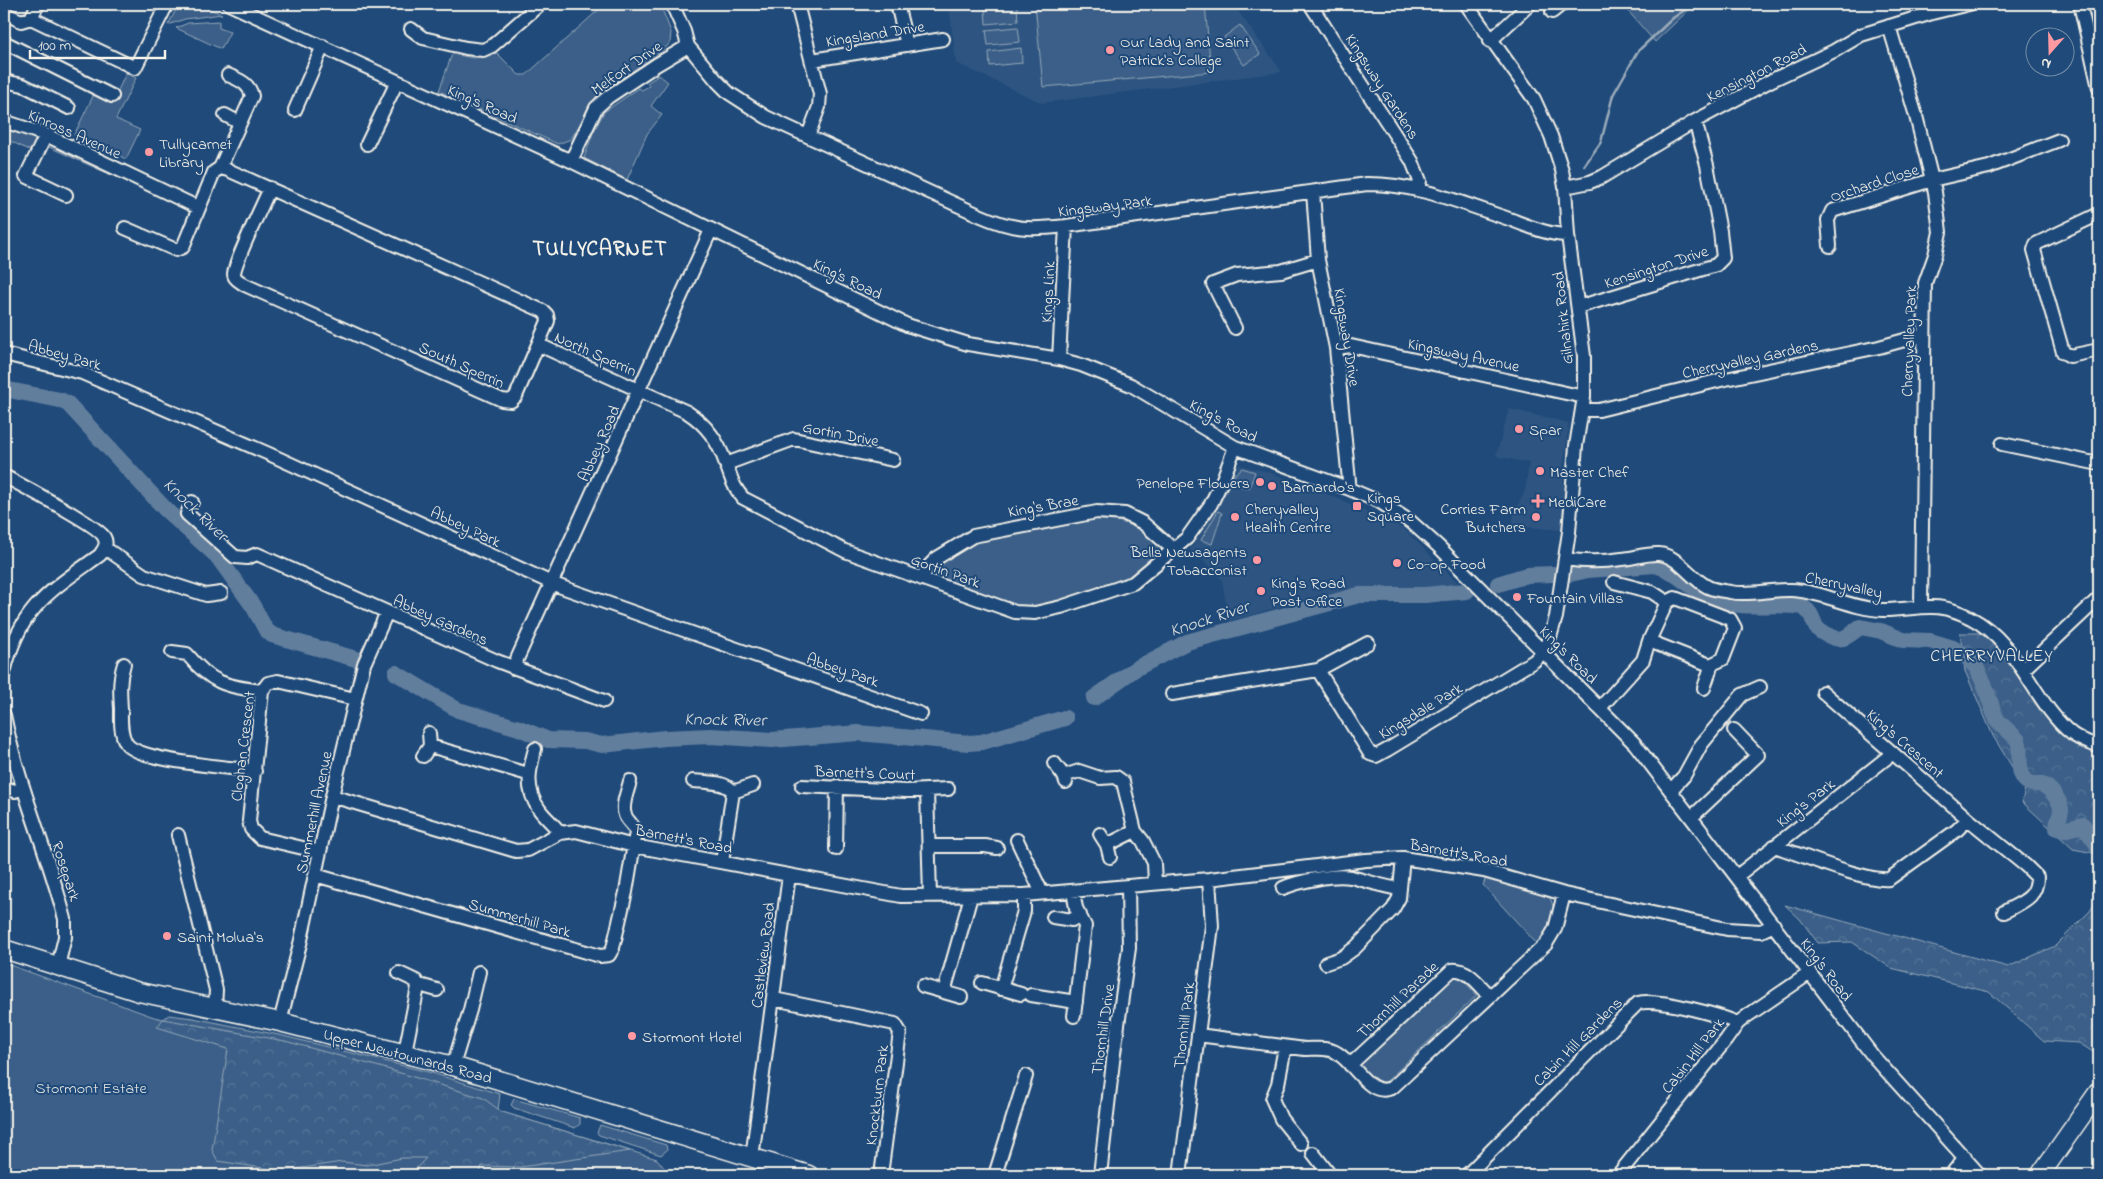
<svg xmlns="http://www.w3.org/2000/svg" width="2103" height="1179" font-family="'Indie Flower',sans-serif">
<style>
.built{fill:#2d5581}
.green{fill:#3a5f88;stroke:#97a8b8}
.forest{fill:url(#forest-crowns);stroke:#97a8b8}
.lines{fill:none;stroke-linecap:round;stroke-linejoin:round}
.stream{stroke:#9cacbb;stroke-width:2.5}
.river{stroke:#627e9d;stroke-width:16}
.minor-casing{stroke:#f4f1e8;stroke-width:16}
.highway-casing{stroke:#f4f1e8;stroke-width:21}
.minor{stroke:#1f4a7a;stroke-width:12}
.highway{stroke:#1f4a7a;stroke-width:18}
.poi-dot{fill:#ff9aa2;stroke:#1f4a7a;stroke-width:2}
.labels{text-anchor:middle;stroke-width:4;stroke-linejoin:round;paint-order:stroke}
.street-label{font-size:16px;fill:#f4f1e8;stroke:#1f4a7a}
.poi-label{font-size:16px;fill:#f4f1e8;stroke:#1f4a7a;text-anchor:start}
.park-label{font-size:16px;fill:#e1e2de;stroke:#1f4a7a}
.water-label{font-size:18px;font-style:italic;fill:#dee0dd;stroke:#1f4a7a}
.neighbourhood-label{font-size:18px;letter-spacing:1px;fill:#f4f1e8;stroke:#1f4a7a}
.district-label{font-size:21px;font-weight:bold;letter-spacing:1px;fill:#f4f1e8;stroke:#1f4a7a}
</style>
<defs>
<pattern id="forest-crowns" width="20" height="18" patternUnits="userSpaceOnUse" patternTransform="scale(1.25)"><rect width="20" height="18" fill="#3a5f88"/><path d="M2 6a3 3 0 1 1 6 0M12 15a3 3 0 1 1 6 0" fill="none" stroke="#577699"/></pattern>
</defs>
<rect width="100%" height="100%" fill="#1f4a7a"/>
<filter id="ink" filterUnits="userSpaceOnUse"><feTurbulence type="fractalNoise" baseFrequency=".02" numOctaves="2"/><feDisplacementMap in="SourceGraphic" scale="10" xChannelSelector="R" yChannelSelector="G"/><feConvolveMatrix kernelMatrix="1 2 1 2 8 2 1 2 1" color-interpolation-filters="sRGB"/></filter>
<g filter="url(#ink)">
<path class="built" d="M949,4h284l49,68 -240,31 -86,-40z
M1509,409l60,14 -6,46 2,31 -3,30 -50,-4 2,-13 11,-22 4,-28 -33,-7z
M1239,465l29,7 74,28 62,29 59,59 -2,2 -37,2 -66,-3 -43,8 -86,24 -7,-41 -12,-14 -20,-16 30,-46 13,-31z"/>
<path class="green" d="M179,4h19l24,10 -37,5 -17,6z
M605,4h55l11,28 -1,11 -8,8 -65,44 -26,44 -13,5 -119,-53 13,-37 22,4 23,-5 22,22h7z
M1035,4h170l6,68 -168,15z
M1622,4h73l-40,38z
M1017,6l1,15 -32,3 -1,-15z
M219,21v7l11,4 -9,17 -45,-21 12,-5z
M1240,25l20,29 -16,11 -20,-28z
M1018,27l2,15 -32,3 -2,-15z
M1021,48l1,15 -32,3 -1,-14z
M126,73l10,5 -20,41 24,11 -14,29 -52,-24 22,-45 18,9z
M659,75l9,7 -17,24 11,9 -15,19 -20,46 -43,-22 9,-25 11,-21 35,-24 3,2 7,-4 -2,-3z
M4,130l24,5 10,7 -5,10 -29,-14z
M50,145l7,1 55,26 -1,3 -64,-29z
M1242,468l13,4 -6,17 -18,-6 4,-9z
M1218,511l4,2 -10,31 -11,-4z
M1103,517c18,4 56,16 60,36l-36,28 -86,27 -31,-2 -81,-29 17,-18 27,-17z
M1486,878l44,12 20,8c8,15 -1,32 -10,44l-4,1 -53,-58z
M4,963l150,54 9,2 6,-4 24,3 86,17 153,38 68,21 -2,16 4,2 155,47 9,11 -3,5h-659z
M1454,977l7,1 16,17 -89,85 -6,4 -7,-2 -14,-11 1,-9z
M514,1099l66,19v6l-5,4 -61,-20 -3,-3z
M600,1125l66,20 1,5 -6,5 -62,-20 -2,-2z"/>
<path class="forest" d="M1960,633h22c8,8 16,16 24,25 30,37 47,76 93,97v99l-26,-5 -51,-47 3,-14 -32,-52 -28,-65z
M2099,897v159l-20,-13 -35,-2 -55,-49 -98,-24 -39,-26 -34,1 -18,-24 -15,-14 223,62 47,-21 35,-35z
M163,1019l122,22 102,28 96,29 19,14 128,39 -109,16 -39,-1 -3,9h-69l16,-17h-24l-35,7 -25,-3 -60,9 -64,-10 -6,-11 16,-101 -71,-22z"/>
<g class="lines">
<path class="stream" d="M1584,166l17,-24 12,-47 25,-44 35,-33 20,-14"/>
<path class="river" d="M4,389l56,11 8,4 98,106 51,46 36,50 13,24 6,5 84,24
M1570,574l18,-4 67,-5c24,6 39,29 63,36 28,9 58,1 85,6 9,6 9,11 13,20 2,3 5,5 9,7 17,9 21,4 35,-7l21,4 22,9 27,1 23,7 11,6 12,13 8,16 10,30 4,8 20,19c4,12 -2,28 6,39 5,7 11,4 18,6 7,1 19,17 19,24 0,6 -4,12 -4,19l6,2 20,-5 16,22
M1498,584l29,-9 26,-1
M396,673l62,37 61,18 29,12 37,1 17,4 63,-7 46,-2 61,4 86,-7 111,10 13,-1 83,-24
M1094,698l41,-29 52,-27 172,-47h66l42,-4"/>
<defs>
<path id="minor" d="M38,4l-7,14 104,50 32,-64
M229,4l342,157 336,164 61,19 91,15 22,6 50,20 104,62 112,41 33,14 31,20 27,24 197,198 238,312 107,119
M797,4l23,90 -1,13 -11,29
M897,4l10,41
M1310,4l102,157 8,20 -2,7
M2080,4l19,84
M1552,12l10,-8
M4,13l17,8 10,-3
M1889,26l27,90 19,76 5,40 -5,23 -10,28 -4,323
M411,29l12,9 43,10 17,2 9,-4 48,-42
M1490,41l40,-37
M4,42l108,54
M688,46l29,35 12,12 37,24 213,98c34,15 50,15 87,11l301,-42c51,0 94,19 142,35 19,7 39,16 59,16
M812,60l131,-21
M4,81l19,4 46,23
M295,110l28,-64
M225,115l15,8
M4,121l42,14 153,73 15,-36 6,-4
M46,135l-20,41 40,19
M367,144l30,-62
M571,161l25,-53 12,-11 48,-32 32,-19 -4,-15 -12,-27
M220,168l8,2 315,141 4,4 1,6 -32,75 -5,5 -9,-1 -257,-115c-4,-3 -11,-6 -11,-11 0,-11 30,-72 36,-86
M220,168l32,-72c-3,-13 -13,-16 -24,-21
M1565,187l25,-5 12,-5 93,-56 77,-41 62,-29 27,-16 71,-22 37,-9
M1313,192l5,68 18,88 13,133 -2,7
M2099,214l-63,30 -2,6 29,102 7,4 29,-6
M125,228l51,22 7,-3 16,-39
M1830,246l-2,-26 4,-9 100,-31 57,-13 70,-27
M1578,307l138,-42 7,-7 -3,-27 -13,-66 -12,-44
M1235,328l-22,-44 24,-9 44,-4 37,-11
M539,345l148,67c20,13 31,29 39,52 5,13 7,23 17,34l102,53 170,61 20,1 26,-6 72,-24 54,-45 24,-34 12,-25 12,-32
M1336,348l15,-2 233,51
M4,354l78,19 187,81 287,131 365,129
M1059,359l7,-133
M1583,410h16l122,-30 158,-33 44,-12
M2002,444l97,20
M726,464l68,-25 99,21
M4,476c15,8 95,50 100,61 4,7 0,12 -4,18 -50,36 -81,53 -96,118
M192,502l-5,12 48,43 12,1 10,-4 240,107 107,40
M105,548l39,27 62,20 15,-2
M1565,559c18,3 38,3 57,0 12,-1 25,-6 37,-5 20,2 32,25 49,33 6,3 16,4 22,5 20,4 41,-3 61,-2 31,1 60,19 92,20 36,0 52,-11 88,8 48,25 63,86 101,116 8,6 18,9 27,13
M922,579l5,-11 10,-10 36,-22 124,-24 28,2 18,9 31,27
M1614,582l38,10 15,10
M172,652l15,2c25,30 38,32 75,37
M124,664c-5,15 -4,29 -3,45 0,11 -1,24 5,34 12,19 104,24 129,28
M513,668l198,-438
M2024,669l75,-71
M1318,670l52,84 6,2 11,-6 147,-89 9,-9 7,-15 6,-20 13,-85 7,-86 8,-49v-41l-16,-121 -3,-48 -3,-17 -11,-34 -17,-37 -68,-95
M1704,688l6,-18v-5
M1823,692l145,127 58,47 11,11c0,22 -16,25 -33,35
M1172,694l146,-24 50,-27
M1600,708l43,-48 6,-19 61,24 13,-6 12,-31 -5,-9 -55,-21 -8,4 -18,39
M4,715c14,70 43,135 61,204v18l-7,29
M430,746l98,28
M535,749c-6,21 -10,40 4,60 6,9 15,15 21,24
M423,756l7,-10 -1,-13
M1054,763l10,13 2,6
M1064,776l15,-5 21,7 16,-1 7,5 12,49 8,10 11,22 1,20
M693,781c12,1 33,0 40,11l-11,70
M802,786l104,5 42,-2
M4,788l11,3 8,-3
M927,790l3,106
M1671,790l13,-14 17,-31 41,-50 18,-8
M733,792l20,-7
M332,796l184,55 12,-1 32,-17 16,-2 58,15 267,50 123,-1 185,-16 157,-19 37,-2 81,13 80,23 163,35 34,2 13,-6
M1692,817l66,-62 -24,-25
M1100,834l7,11 3,12
M178,835l38,155 -1,18
M1017,840l25,53
M1107,845l28,-14
M930,846h55l12,2
M1774,846c26,8 92,36 115,33l68,-49 11,-11
M836,849l1,-63
M320,852l-60,-14 -9,-9 -2,-8 13,-130 6,-8 10,-2 77,18
M315,875l285,81 9,-1 4,-7 13,-56 10,-60c-2,-7 -9,-11 -11,-17 -4,-10 3,-24 5,-34
M1737,876l156,-123
M1283,888c17,-7 50,-14 68,-11 17,4 32,10 49,12
M1073,891l3,17 9,18 -11,90
M1053,917l19,3 8,-5
M1326,963l15,-5 14,-10 38,-39 6,-11 4,-40
M399,973l17,8 2,6 -13,65
M982,983l39,11
M923,986l38,11
M418,987l5,-1 14,4
M1001,989l23,-78v-16
M944,992l27,-96
M1031,995l45,7
M774,999l121,25 5,8 -19,143
M280,1022l21,-82 31,-144 32,-132 23,-52
M1198,1035l107,14c11,0 22,-2 32,4 18,10 33,47 56,34l153,-143 9,-15 9,-35
M1285,1047l-7,37 -6,15 9,20 20,25
M1350,1065l102,-95c16,-2 27,15 38,26
M453,1066l17,-56 9,-38
M1313,1153l17,22
M752,1158l37,-283
M995,1175l31,-99
M1100,1175l14,-122 15,-105 -1,-62
M1180,1175l32,-249 -3,-47
M1467,1175l171,-172c21,-5 80,12 100,20
M1618,1175l108,-135 12,-17 9,-7 63,-43
M1951,1175l14,-18"/>
<path id="highway" d="M4,949l135,43 141,30 173,44 356,109
M2040,1175l59,-84"/>
</defs>
<use href="#minor" class="minor-casing"/>
<use href="#highway" class="highway-casing"/>
<use href="#minor" class="minor"/>
<use href="#highway" class="highway"/>
</g>
</g>
<g class="poi-dot">
<circle cx="1110" cy="50" r="5"/>
<circle cx="149" cy="152" r="5"/>
<circle cx="1519" cy="429" r="5"/>
<circle cx="1540" cy="471" r="5"/>
<circle cx="1260" cy="482" r="5"/>
<circle cx="1272" cy="486" r="5"/>
<path d="M1535.5 493.5h5v5h5v5h-5v5h-5v-5h-5v-5h5z"/>
<rect x="1352" y="501" width="10" height="10" rx="2.5"/>
<circle cx="1235" cy="517" r="5"/>
<circle cx="1536" cy="517" r="5"/>
<circle cx="1257" cy="560" r="5"/>
<circle cx="1397" cy="563" r="5"/>
<circle cx="1261" cy="591" r="5"/>
<circle cx="1517" cy="597" r="5"/>
<circle cx="167" cy="936" r="5"/>
<circle cx="632" cy="1036" r="5"/>
</g>
<g class="labels">
<g class="street-label">
<text transform="translate(875 33) rotate(-9)" y="6">Kingsland Drive</text>
<text transform="translate(626 67) rotate(-35)" y="6">Melfort Drive</text>
<text transform="translate(1756 72) rotate(-27)" y="6">Kensington Road</text>
<text transform="translate(1383 86) rotate(57)" y="6">Kingsway Gardens</text>
<text transform="translate(483 103) rotate(24)" y="6">King's Road</text>
<text transform="translate(75 133) rotate(24)" y="6">Kinross Avenue</text>
<text transform="translate(1874 182) rotate(-18)" y="6">Orchard Close</text>
<text transform="translate(1105 205) rotate(-7)" y="6">Kingsway Park</text>
<text transform="translate(1656 266) rotate(-18)" y="6">Kensington Drive</text>
<text transform="translate(848 278) rotate(26)" y="6">King's Road</text>
<text transform="translate(1047 292) rotate(-87)" y="6">Kings Link</text>
<text transform="translate(1562 318) rotate(-96)" y="6">Gilnahirk Road</text>
<text transform="translate(1348 337) rotate(81)" y="6">Kingsway Drive</text>
<text transform="translate(1908 341) rotate(-88)" y="6">Cherryvalley Park</text>
<text transform="translate(596 353) rotate(24)" y="6">North Sperrin</text>
<text transform="translate(65 354) rotate(16)" y="6">Abbey Park</text>
<text transform="translate(1464 354) rotate(12)" y="6">Kingsway Avenue</text>
<text transform="translate(1750 358) rotate(-12)" y="6">Cherryvalley Gardens</text>
<text transform="translate(462 364) rotate(24)" y="6">South Sperrin</text>
<text transform="translate(1224 420) rotate(28)" y="6">King's Road</text>
<text transform="translate(841 433) rotate(11)" y="6">Gortin Drive</text>
<text transform="translate(598 443) rotate(-66)" y="6">Abbey Road</text>
<text transform="translate(1043 505) rotate(-10)" y="6">King's Brae</text>
<text transform="translate(466 526) rotate(25)" y="6">Abbey Park</text>
<text transform="translate(946 570) rotate(20)" y="6">Gortin Park</text>
<text transform="translate(1844 584) rotate(12)" y="6">Cherryvalley</text>
<text transform="translate(441 619) rotate(24)" y="6">Abbey Gardens</text>
<text transform="translate(1569 654) rotate(45)" y="6">King's Road</text>
<text transform="translate(843 669) rotate(19)" y="6">Abbey Park</text>
<text transform="translate(1420 710) rotate(-31)" y="6">Kingsdale Park</text>
<text transform="translate(1906 743) rotate(41)" y="6">King's Crescent</text>
<text transform="translate(242 746) rotate(-83)" y="6">Cloghan Crescent</text>
<text transform="translate(865 772) rotate(2)" y="6">Barnett's Court</text>
<text transform="translate(1805 802) rotate(-38)" y="6">King's Park</text>
<text transform="translate(313 812) rotate(-78)" y="6">Summerhill Avenue</text>
<text transform="translate(684 838) rotate(11)" y="6">Barnett's Road</text>
<text transform="translate(1459 852) rotate(10)" y="6">Barnett's Road</text>
<text transform="translate(67 871) rotate(72)" y="6">Rosepark</text>
<text transform="translate(520 917) rotate(16)" y="6">Summerhill Park</text>
<text transform="translate(762 955) rotate(-83)" y="6">Castleview Road</text>
<text transform="translate(1827 969) rotate(53)" y="6">King's Road</text>
<text transform="translate(1397 999) rotate(-43)" y="6">Thornhill Parade</text>
<text transform="translate(1183 1025) rotate(-83)" y="6">Thornhill Park</text>
<text transform="translate(1102 1029) rotate(-82)" y="6">Thornhill Drive</text>
<text transform="translate(1577 1041) rotate(-45)" y="6">Cabin Hill Gardens</text>
<text transform="translate(408 1055) rotate(15)" y="6">Upper Newtownards Road</text>
<text transform="translate(1692 1055) rotate(-52)" y="6">Cabin Hill Park</text>
<text transform="translate(876 1095) rotate(-83)" y="6">Knockburn Park</text>
</g>
<g class="poi-label">
<text x="1120" y="47">Our Lady and Saint<tspan x="1120" dy="18">Patrick's College</tspan></text>
<text x="159" y="149">Tullycarnet<tspan x="159" dy="18">Library</tspan></text>
<text x="1529" y="435">Spar</text>
<text x="1550" y="477">Master Chef</text>
<text x="1250" y="488" text-anchor="end">Penelope Flowers</text>
<text x="1282" y="492">Barnardo's</text>
<text x="1367" y="503">Kings<tspan x="1367" dy="18">Square</tspan></text>
<text x="1548" y="507">MediCare</text>
<text x="1245" y="514">Cheryvalley<tspan x="1245" dy="18">Health Centre</tspan></text>
<text x="1526" y="514" text-anchor="end">Corries Farm<tspan x="1526" dy="18">Butchers</tspan></text>
<text x="1247" y="557" text-anchor="end">Bells Newsagents<tspan x="1247" dy="18">Tobacconist</tspan></text>
<text x="1407" y="569">Co-op Food</text>
<text x="1271" y="588">King's Road<tspan x="1271" dy="18">Post Office</tspan></text>
<text x="1527" y="603">Fountain Villas</text>
<text x="177" y="942">Saint Molua's</text>
<text x="642" y="1042">Stormont Hotel</text>
</g>
<g class="park-label">
<text x="91" y="1093">Stormont Estate</text>
</g>
<g class="water-label">
<text transform="translate(196 509) rotate(44)" y="6">Knock River</text>
<text transform="translate(1209 618) rotate(-18)" y="6">Knock River</text>
<text transform="translate(725 719) rotate(1)" y="6">Knock River</text>
</g>
<g class="neighbourhood-label">
<text x="1992" y="661">CHERRYVALLEY</text>
</g>
<g class="district-label">
<text x="600" y="255">TULLYCARNET</text>
</g>
</g>
<rect width="2103" height="1179" fill="none" stroke="#1f4a7a" stroke-width="20"/>
<rect x="10" y="10" width="2083" height="1159" fill="none" stroke="#f4f1e8" stroke-width="2" filter="url(#ink)"/>
<g transform="translate(2050 52) rotate(200)"><circle r="24" fill="#1f4a7a" stroke="#748da6"/>
<path d="M0-4L9 19L0 12L-9 19Z" fill="#ff9aa2"/>
<text y="-8" font-size="14" font-weight="bold" text-anchor="middle" fill="#f4f1e8">N</text>
</g>
<path d="M30 50v8h135v-8" fill="none" stroke="#f4f1e8" stroke-width="2.5"/>
<text x="38" y="50" font-size="15" fill="#f4f1e8" stroke="#1f4a7a" stroke-width="4" paint-order="stroke">100 m</text>
</svg>
